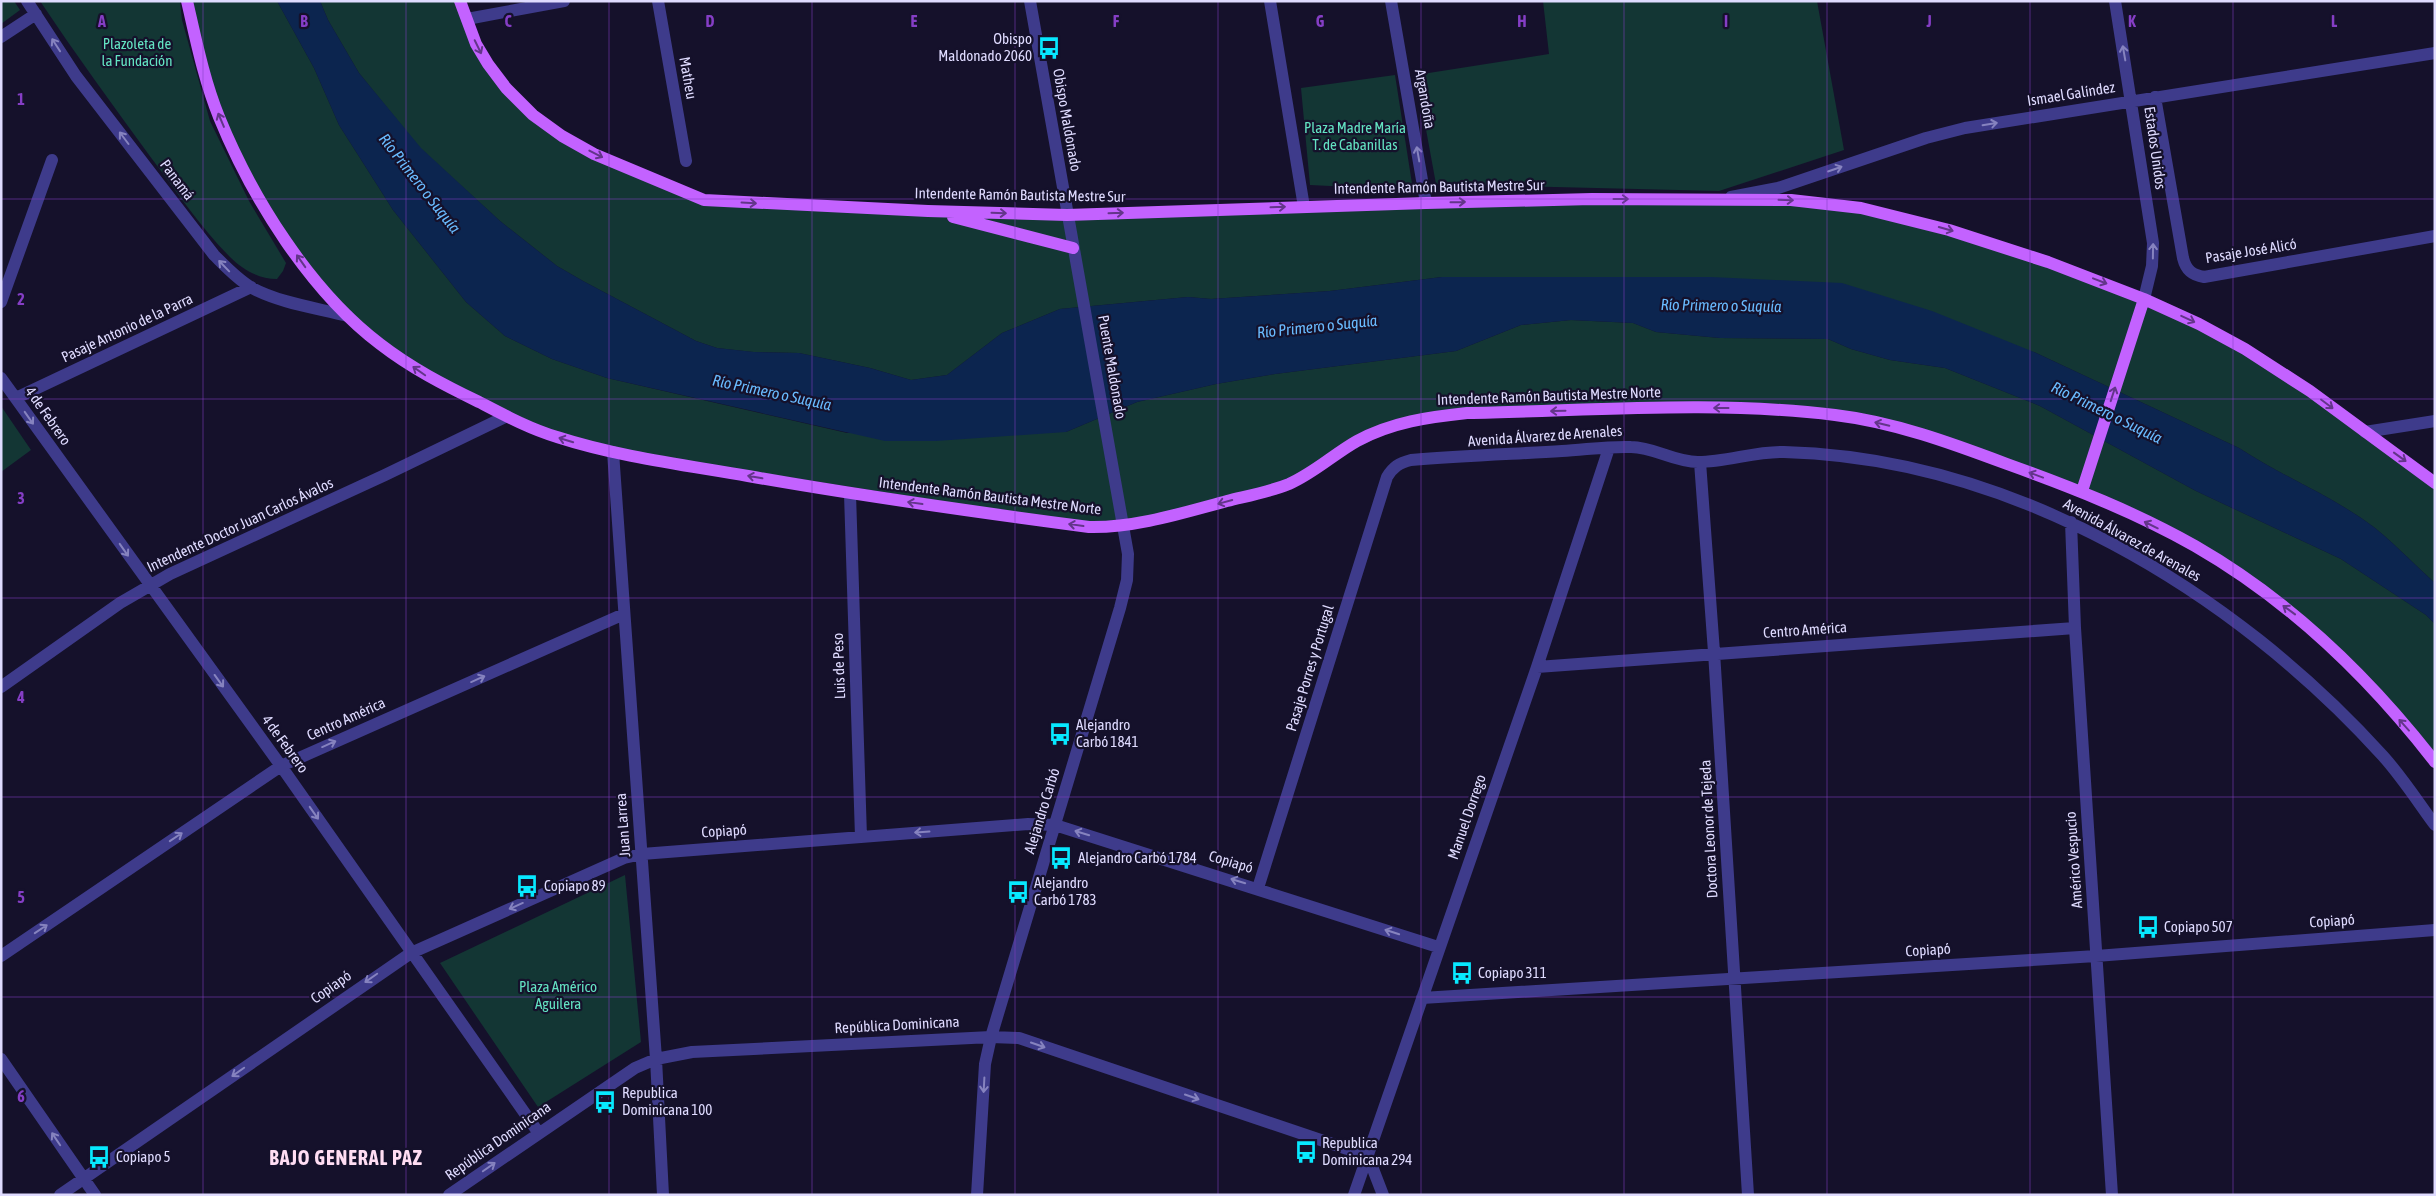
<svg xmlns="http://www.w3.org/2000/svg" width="2436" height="1196" font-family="'Asap Condensed',sans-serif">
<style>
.green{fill:#133634}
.water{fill:#0c254f}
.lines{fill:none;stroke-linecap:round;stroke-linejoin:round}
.minor{stroke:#3e3b8b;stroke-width:12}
.major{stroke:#c362ff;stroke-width:12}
.oneway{stroke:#8683bf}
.oneway2{stroke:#63358a}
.grid{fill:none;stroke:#853ec5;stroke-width:1;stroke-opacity:0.55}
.labels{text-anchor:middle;stroke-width:4.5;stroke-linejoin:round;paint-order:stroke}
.poi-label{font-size:15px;fill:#dfdbff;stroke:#15112b;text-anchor:start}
.park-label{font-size:15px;fill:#63e3c2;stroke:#15112b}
.street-label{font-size:15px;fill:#dfdbff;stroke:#15112b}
.water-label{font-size:16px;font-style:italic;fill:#69bbff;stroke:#15112b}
.district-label{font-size:20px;font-weight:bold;letter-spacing:1px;fill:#ffddf3;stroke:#15112b}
.grid-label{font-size:16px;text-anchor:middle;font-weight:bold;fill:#853ec5;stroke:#15112b;stroke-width:4.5;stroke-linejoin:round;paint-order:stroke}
</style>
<rect width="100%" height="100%" fill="#15112b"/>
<path class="green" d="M1,1h13l6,9 -19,14z
M40,1h140l2,19 28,101 39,80 37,62 -3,8 -6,8c-18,0 -34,-9 -47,-22 -29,-29 -53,-65 -78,-98 -38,-52 -76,-104 -112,-158z
M187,1h90l37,67 25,57 54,85 73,92 39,34 47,23 55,19 240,55 219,-1 71,-30 79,-18 59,-10 181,-23 65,-26 50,-5 62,3 23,9 64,6 108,1 23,10 39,11 55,8 95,38 156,85 145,68 85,56 9,9v138l-73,-85 -119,-100 -161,-86 -174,-61 -143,-21 -357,12 -105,56 -196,50 -525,-82 -155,-68 -79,-61 -73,-91 -56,-107z
M320,1h140l16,43 68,79 150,74 373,18 359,-12 396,-1 226,60 197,87 190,134v100c-20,-18 -39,-38 -60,-55 -42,-32 -92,-51 -136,-80l-205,-96 -592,-75 -112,14 -119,8 -23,-2 -128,12 -58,24 -55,42 -36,5 -41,-12 -71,-15 -46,-1 -36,-4 -21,-7 -113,-60 -26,-15 -57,-45 -80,-73 -61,-75 -31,-53z
M1543,1h274l27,149 -125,41 -283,-7 -20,-109 133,-21z
M1395,75l18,115 -103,-5 -9,-97z
M1,406l30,44 -30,22z
M625,875l16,167 -103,65 -98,-144z"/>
<path class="water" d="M277,1h43l8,19 31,53 62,75 79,73 57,45 26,15 113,60 21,7 37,4 45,1 71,15 41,12 36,-5 55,-42 58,-24 128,-12 23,2 119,-8 112,-14h269l131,6 90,28 102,41 205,96c44,29 94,48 136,80 21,17 40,37 60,55v41l-9,-9 -85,-56 -145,-68 -156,-85 -95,-38 -55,-8 -39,-11 -23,-10 -108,-1 -64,-6 -23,-9 -62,-3 -50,5 -65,26 -181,23 -59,10 -79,18 -71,30 -130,9h-51l-278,-63 -55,-19 -47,-23 -39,-34 -73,-92 -54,-85 -25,-57z"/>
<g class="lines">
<path class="minor" d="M27,1l49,75 138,179c12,12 23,24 38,33 28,15 65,20 96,28
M658,1l28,160
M1270,1l34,206
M1391,1l35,202
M2115,1l38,242 -1,23 -8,33
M467,19l97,-18
M1,37l35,-23
M2155,97l28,161c3,12 9,17 21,19l231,-41
M1731,197l47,-9 148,-50 39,-10 470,-75
M1,302l51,-142
M1,378l280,388 257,366
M16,398l235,-111
M2365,432l70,-11
M613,452l43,607 7,136
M1700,462l14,190 34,543
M850,494l11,343
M2071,522l4,106 37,567
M1537,667l538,-39
M1,687l119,-84 50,-29 215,-99 122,-59
M1258,888l129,-411c6,-10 12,-14 24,-17 51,-4 101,-6 151,-9 22,-1 46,-5 69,-4 23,0 43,15 67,15 29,0 58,-11 86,-10 228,6 449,138 599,304 19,21 35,46 52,69
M1,956l280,-190 343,-152
M1422,998l674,-42 339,-26
M1,1059l94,136
M1368,1156l15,39
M60,1195l351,-242 213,-95 18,-4 386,-30 27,1 383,122
M449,1195l186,-127 21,-9 36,-7 299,-15 28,1 349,118
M977,1195l8,-131 6,-27 129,-429 7,-28 1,-26 -98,-553
M1354,1195l183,-528 72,-219"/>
<path class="major" d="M187,1c9,39 17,79 32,116 33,81 91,174 161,227 31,24 64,41 99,58 25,13 51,27 78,35 62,20 128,28 191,39 113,20 227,36 341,51 46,1 93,-14 138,-26 20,-5 42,-9 62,-17 25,-11 45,-30 68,-43 35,-19 72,-24 110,-28 122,-2 247,-13 368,2 59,7 116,28 172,49 64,23 128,48 188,82 94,54 174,131 240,216
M460,1l16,43 12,20 18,24 27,27 29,21 32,18 110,46 224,11 139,4 359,-12 166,-4 199,1 70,8 88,22 99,32 96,37 55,25 46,25 65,42 125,92
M953,217l120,31
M2082,491l62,-192"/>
</g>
<defs><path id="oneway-shaft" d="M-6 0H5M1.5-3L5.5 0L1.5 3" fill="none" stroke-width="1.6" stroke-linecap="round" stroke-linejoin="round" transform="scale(1.25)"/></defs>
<g class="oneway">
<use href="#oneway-shaft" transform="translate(56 45) rotate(-123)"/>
<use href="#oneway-shaft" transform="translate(2124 53) rotate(-100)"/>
<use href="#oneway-shaft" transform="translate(1990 124) rotate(-9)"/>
<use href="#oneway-shaft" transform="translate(124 138) rotate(-127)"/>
<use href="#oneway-shaft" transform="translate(1418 154) rotate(-100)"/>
<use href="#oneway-shaft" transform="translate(1835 169) rotate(-19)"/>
<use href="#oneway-shaft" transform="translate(2153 251) rotate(-89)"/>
<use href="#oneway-shaft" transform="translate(224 266) rotate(-134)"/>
<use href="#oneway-shaft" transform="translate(29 418) rotate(55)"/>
<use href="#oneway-shaft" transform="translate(124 550) rotate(55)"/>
<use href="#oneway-shaft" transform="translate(478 679) rotate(-24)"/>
<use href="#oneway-shaft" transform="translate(219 681) rotate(54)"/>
<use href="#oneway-shaft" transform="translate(329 744) rotate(-24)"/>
<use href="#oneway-shaft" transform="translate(314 813) rotate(55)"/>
<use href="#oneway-shaft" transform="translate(922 832) rotate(176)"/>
<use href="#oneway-shaft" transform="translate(1082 833) rotate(-163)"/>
<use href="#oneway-shaft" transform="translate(176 837) rotate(-34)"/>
<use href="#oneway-shaft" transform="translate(1238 881) rotate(-163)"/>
<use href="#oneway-shaft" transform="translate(516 906) rotate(156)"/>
<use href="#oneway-shaft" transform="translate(41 929) rotate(-34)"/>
<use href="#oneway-shaft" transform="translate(1392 932) rotate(-162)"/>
<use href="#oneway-shaft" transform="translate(371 978) rotate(145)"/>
<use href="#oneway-shaft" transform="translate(1038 1045) rotate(19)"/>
<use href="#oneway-shaft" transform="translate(238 1072) rotate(145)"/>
<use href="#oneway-shaft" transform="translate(984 1085) rotate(93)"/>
<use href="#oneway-shaft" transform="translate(1192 1097) rotate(19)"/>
<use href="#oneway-shaft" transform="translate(56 1139) rotate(-124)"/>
<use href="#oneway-shaft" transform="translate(489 1167) rotate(-35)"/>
</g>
<g class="oneway2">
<use href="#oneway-shaft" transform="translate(478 47) rotate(64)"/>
<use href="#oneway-shaft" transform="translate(221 120) rotate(-113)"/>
<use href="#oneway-shaft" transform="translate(596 154) rotate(27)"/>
<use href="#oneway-shaft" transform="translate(1621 199)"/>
<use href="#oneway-shaft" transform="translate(1786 200) rotate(2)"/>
<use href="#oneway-shaft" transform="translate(1458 202) rotate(-1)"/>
<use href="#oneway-shaft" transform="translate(749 203) rotate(3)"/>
<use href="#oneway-shaft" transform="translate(1278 207) rotate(-2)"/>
<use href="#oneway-shaft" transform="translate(999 213) rotate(2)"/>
<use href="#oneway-shaft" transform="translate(1116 213) rotate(-2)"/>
<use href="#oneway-shaft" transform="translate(1946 229) rotate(16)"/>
<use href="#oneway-shaft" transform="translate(301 261) rotate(-125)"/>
<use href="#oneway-shaft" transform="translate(2100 281) rotate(21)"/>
<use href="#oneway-shaft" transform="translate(2188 319) rotate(25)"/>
<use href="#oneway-shaft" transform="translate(419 371) rotate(-145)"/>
<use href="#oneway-shaft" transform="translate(2113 394) rotate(-72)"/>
<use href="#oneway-shaft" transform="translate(2327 404) rotate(37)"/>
<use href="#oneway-shaft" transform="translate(1721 408) rotate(-180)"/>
<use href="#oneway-shaft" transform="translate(1558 411) rotate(179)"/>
<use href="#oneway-shaft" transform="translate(1882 424) rotate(-167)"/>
<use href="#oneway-shaft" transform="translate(566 440) rotate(-163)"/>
<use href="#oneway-shaft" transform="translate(2400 457) rotate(36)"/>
<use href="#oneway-shaft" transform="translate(2036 475) rotate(-160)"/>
<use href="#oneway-shaft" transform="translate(755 477) rotate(-170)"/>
<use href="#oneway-shaft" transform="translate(1225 502) rotate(165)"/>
<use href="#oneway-shaft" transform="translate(915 503) rotate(-172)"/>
<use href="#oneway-shaft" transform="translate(1076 525) rotate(-172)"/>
<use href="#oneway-shaft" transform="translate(2151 525) rotate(-154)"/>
<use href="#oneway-shaft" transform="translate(2289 610) rotate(-144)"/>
<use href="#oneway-shaft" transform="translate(2404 725) rotate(-132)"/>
</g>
<path class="grid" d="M203,1v1194M406,1v1194M609,1v1194M812,1v1194M1015,1v1194M1218,1v1194M1421,1v1194M1624,1v1194M1827,1v1194M2030,1v1194M2233,1v1194M1,199h2434M1,399h2434M1,598h2434M1,797h2434M1,997h2434"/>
<defs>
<symbol id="bus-bare" viewBox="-9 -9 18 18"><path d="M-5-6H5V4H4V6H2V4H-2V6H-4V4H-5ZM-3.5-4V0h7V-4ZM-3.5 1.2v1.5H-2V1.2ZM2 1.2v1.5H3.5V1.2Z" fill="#07e8ff" stroke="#15112b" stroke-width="2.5" paint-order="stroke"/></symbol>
</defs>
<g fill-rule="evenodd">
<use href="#bus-bare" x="1033" y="32" width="32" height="32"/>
<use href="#bus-bare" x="1044" y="718" width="32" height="32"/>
<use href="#bus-bare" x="1045" y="842" width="32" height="32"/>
<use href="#bus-bare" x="511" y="870" width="32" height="32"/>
<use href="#bus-bare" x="1002" y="876" width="32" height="32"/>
<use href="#bus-bare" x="2132" y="911" width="32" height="32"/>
<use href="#bus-bare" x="1446" y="957" width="32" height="32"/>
<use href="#bus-bare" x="589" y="1086" width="32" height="32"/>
<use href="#bus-bare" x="1290" y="1136" width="32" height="32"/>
<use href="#bus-bare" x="83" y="1141" width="32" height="32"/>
</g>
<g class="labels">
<g class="poi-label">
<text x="1032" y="44" text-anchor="end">Obispo<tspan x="1032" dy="17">Maldonado 2060</tspan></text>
<text x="1076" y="730">Alejandro<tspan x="1076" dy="17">Carbó 1841</tspan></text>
<text x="1078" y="863">Alejandro Carbó 1784</text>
<text x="1034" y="888">Alejandro<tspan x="1034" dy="17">Carbó 1783</tspan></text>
<text x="544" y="891">Copiapo 89</text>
<text x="2164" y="932">Copiapo 507</text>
<text x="1478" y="978">Copiapo 311</text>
<text x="622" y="1098">Republica<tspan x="622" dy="17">Dominicana 100</tspan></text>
<text x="1322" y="1148">Republica<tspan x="1322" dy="17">Dominicana 294</tspan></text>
<text x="116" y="1162">Copiapo 5</text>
</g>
<g class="park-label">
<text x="137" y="49">Plazoleta de<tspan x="137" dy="17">la Fundación</tspan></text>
<text x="1355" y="133">Plaza Madre María<tspan x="1355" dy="17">T. de Cabanillas</tspan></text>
<text x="558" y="992">Plaza Américo<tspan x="558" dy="17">Aguilera</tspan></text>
</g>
<g class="street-label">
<text transform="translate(688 78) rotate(80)" y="5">Matheu</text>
<text transform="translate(2071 94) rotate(-9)" y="5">Ismael Galíndez</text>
<text transform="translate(1425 99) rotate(80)" y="5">Argandoña</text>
<text transform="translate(1067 120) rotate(80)" y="5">Obispo Maldonado</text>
<text transform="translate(2155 148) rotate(82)" y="5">Estados Unidos</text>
<text transform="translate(177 180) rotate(53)" y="5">Panamá</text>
<text transform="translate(1439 187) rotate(-1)" y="5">Intendente Ramón Bautista Mestre Sur</text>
<text transform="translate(1020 195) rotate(1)" y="5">Intendente Ramón Bautista Mestre Sur</text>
<text transform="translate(2251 251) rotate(-9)" y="5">Pasaje José Alicó</text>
<text transform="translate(127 328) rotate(-25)" y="5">Pasaje Antonio de la Parra</text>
<text transform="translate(1112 367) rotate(80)" y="5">Puente Maldonado</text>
<text transform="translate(1549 396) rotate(-2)" y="5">Intendente Ramón Bautista Mestre Norte</text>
<text transform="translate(48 416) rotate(55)" y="5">4 de Febrero</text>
<text transform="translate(1545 436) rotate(-4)" y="5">Avenida Álvarez de Arenales</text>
<text transform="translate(990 496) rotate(7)" y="5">Intendente Ramón Bautista Mestre Norte</text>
<text transform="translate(240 525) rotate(-25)" y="5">Intendente Doctor Juan Carlos Ávalos</text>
<text transform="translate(2132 540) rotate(29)" y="5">Avenida Álvarez de Arenales</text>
<text transform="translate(1805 630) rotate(-4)" y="5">Centro América</text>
<text transform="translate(839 666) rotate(-92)" y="5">Luis de Peso</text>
<text transform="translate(1310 668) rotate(-73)" y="5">Pasaje Porres y Portugal</text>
<text transform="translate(346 719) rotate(-24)" y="5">Centro América</text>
<text transform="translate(285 744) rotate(54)" y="5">4 de Febrero</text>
<text transform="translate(1042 811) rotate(-73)" y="5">Alejandro Carbó</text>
<text transform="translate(1467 817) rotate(-71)" y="5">Manuel Dorrego</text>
<text transform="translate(623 825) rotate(-94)" y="5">Juan Larrea</text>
<text transform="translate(1709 829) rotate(-93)" y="5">Doctora Leonor de Tejeda</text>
<text transform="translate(724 831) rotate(-4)" y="5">Copiapó</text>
<text transform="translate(2074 860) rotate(-94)" y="5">Américo Vespucio</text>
<text transform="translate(1231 862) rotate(17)" y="5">Copiapó</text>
<text transform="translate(2332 921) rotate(-4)" y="5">Copiapó</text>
<text transform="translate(1928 950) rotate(-4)" y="5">Copiapó</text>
<text transform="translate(331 987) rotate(-35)" y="5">Copiapó</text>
<text transform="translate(897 1025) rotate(-3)" y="5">República Dominicana</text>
<text transform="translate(498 1141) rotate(-35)" y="5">República Dominicana</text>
</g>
<g class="water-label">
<text transform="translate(420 183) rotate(52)" y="6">Río Primero o Suquía</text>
<text transform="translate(1721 305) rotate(1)" y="6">Río Primero o Suquía</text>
<text transform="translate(1317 326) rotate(-6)" y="6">Río Primero o Suquía</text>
<text transform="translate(772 392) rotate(12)" y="6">Río Primero o Suquía</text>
<text transform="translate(2107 412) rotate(26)" y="6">Río Primero o Suquía</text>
</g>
<g class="district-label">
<text x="346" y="1165">BAJO GENERAL PAZ</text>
</g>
</g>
<g class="grid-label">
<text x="102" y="27">A</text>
<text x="304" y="27">B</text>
<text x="508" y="27">C</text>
<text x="710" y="27">D</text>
<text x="914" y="27">E</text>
<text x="1116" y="27">F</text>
<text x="1320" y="27">G</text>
<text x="1522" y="27">H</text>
<text x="1726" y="27">I</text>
<text x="1929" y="27">J</text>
<text x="2132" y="27">K</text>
<text x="2334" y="27">L</text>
<text x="21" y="105">1</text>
<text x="21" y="305">2</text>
<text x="21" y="504">3</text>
<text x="21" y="703">4</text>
<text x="21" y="903">5</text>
<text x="21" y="1102">6</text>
</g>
<rect width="2436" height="1196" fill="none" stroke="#dfdbff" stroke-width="5"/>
</svg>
